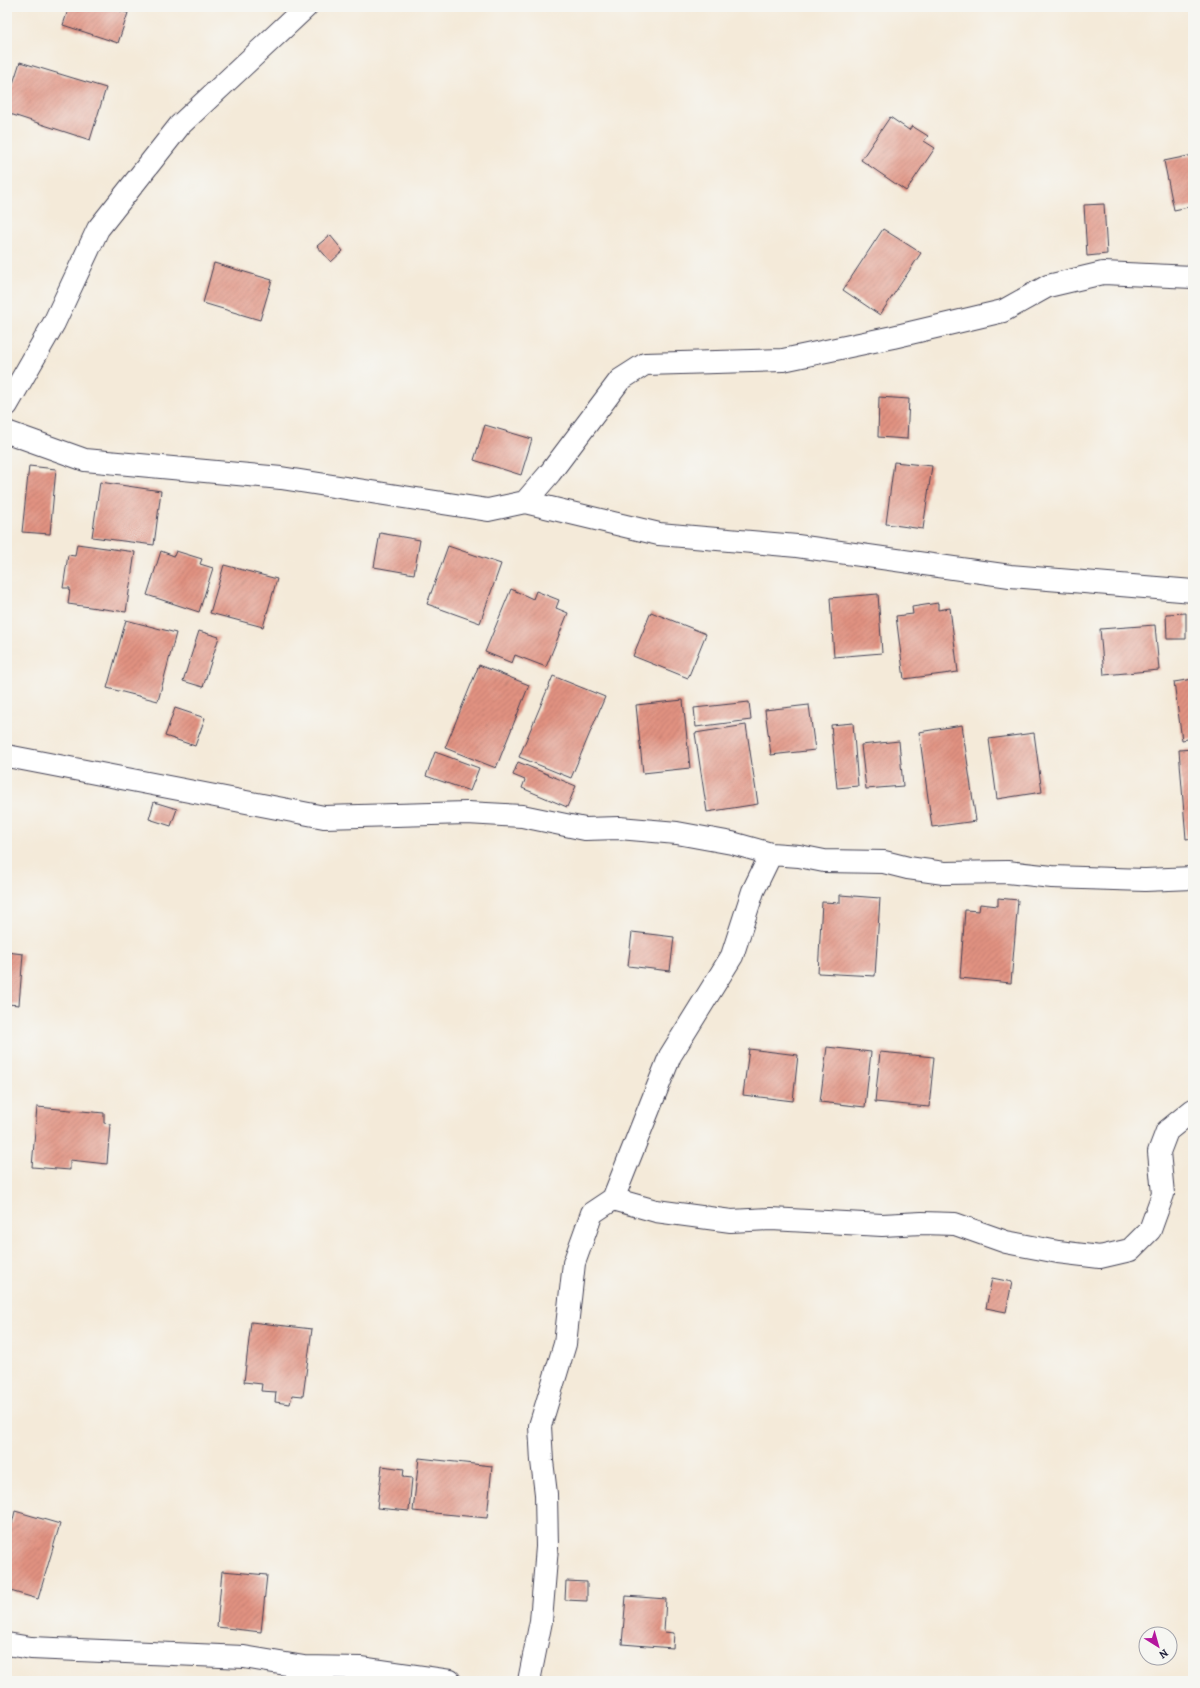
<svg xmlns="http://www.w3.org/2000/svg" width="1200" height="1688" font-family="Alegreya,serif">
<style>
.building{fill:url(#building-hatch)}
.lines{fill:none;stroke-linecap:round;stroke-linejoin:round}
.minor-casing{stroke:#424053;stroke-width:24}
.minor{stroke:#fff;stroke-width:22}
</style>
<defs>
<pattern id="building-hatch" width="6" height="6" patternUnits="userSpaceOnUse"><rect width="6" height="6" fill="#e19281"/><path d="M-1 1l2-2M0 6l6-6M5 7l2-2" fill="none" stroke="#b6776b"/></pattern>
</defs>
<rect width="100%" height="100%" fill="#f6f6f2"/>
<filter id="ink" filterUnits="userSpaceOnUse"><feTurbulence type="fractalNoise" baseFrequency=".025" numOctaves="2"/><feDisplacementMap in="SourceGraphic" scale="8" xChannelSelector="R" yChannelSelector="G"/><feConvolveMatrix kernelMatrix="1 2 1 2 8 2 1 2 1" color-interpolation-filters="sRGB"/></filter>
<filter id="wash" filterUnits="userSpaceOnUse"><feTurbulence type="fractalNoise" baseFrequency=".012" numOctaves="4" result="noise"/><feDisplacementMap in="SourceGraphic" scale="16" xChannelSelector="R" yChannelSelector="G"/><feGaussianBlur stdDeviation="0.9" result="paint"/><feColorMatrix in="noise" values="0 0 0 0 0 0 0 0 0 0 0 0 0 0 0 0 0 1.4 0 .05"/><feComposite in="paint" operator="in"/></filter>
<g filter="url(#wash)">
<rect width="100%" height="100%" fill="#f4ead9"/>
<g id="blocks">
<path class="building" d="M69,7h45v2l14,4 -10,30 -55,-18z
M20,62l86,26 -16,52 -83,-27v-11z
M890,117l19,13 3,-4 16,10 -4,5 11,7 -29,43 -45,-31z
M1193,155v51l-19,4 -10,-49z
M1104,204l3,50 -20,2 -3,-51z
M883,229l38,24 -41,62 -37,-25z
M330,235l13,16 -12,11 -14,-16z
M214,263l58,17 -12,40 -57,-17z
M879,397l30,2 -2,40 -29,-2z
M485,425l47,14 -11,36 -47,-15z
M894,462l38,4 -9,63 -37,-5z
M29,466l27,3 -6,65 -28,-2z
M100,482l61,9 -7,54 -62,-8z
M380,533l40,7 -6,34 -40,-7z
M77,544l58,8 -9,60 -58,-8 2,-16h-7l5,-33 7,1z
M448,546l53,18 -21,59 -53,-19z
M161,551l13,5 2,-5 26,8 -2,5 13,4 -14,44 -52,-17z
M224,565l53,14 -14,48 -53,-14z
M511,589l22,10 3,-8 23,9 -3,8 12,5 -22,54 -31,-12 -3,8 -27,-11z
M878,594l4,59 -48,4 -4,-59z
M938,603v7l12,-2 8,64 -54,7 -8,-63 17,-2 -1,-7z
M651,612l55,22 -18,44 -55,-22z
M1186,613v26h-19l-1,-25z
M126,620l50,13 -18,68 -51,-13z
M1155,625l4,45 -55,5 -4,-46z
M199,631l20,6 -16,50 -20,-6z
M479,665l50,20 -33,83 -51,-20z
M553,676l52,21 -34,81 -52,-21z
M1193,679v59l-11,2 -8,-58z
M683,700l7,68 -47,5 -7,-68z
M749,702l2,18 -55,7 -2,-19z
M809,705l6,45 -44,5 -6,-45z
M175,708l30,10 -10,28 -30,-10z
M853,723l5,63 -21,2 -6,-63z
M746,725l12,79 -51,8 -12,-79z
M962,725l14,96 -44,6 -13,-95z
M1034,733l8,59 -45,7 -8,-60z
M899,741l4,45 -37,3 -5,-44z
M1193,749v89l-7,1 -7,-89z
M435,752l44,16 -9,23 -44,-15z
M518,762l58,24 -9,21 -45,-19 3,-8 -12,-5z
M154,802l23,7 -6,17 -22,-7z
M840,895l40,3 -5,78 -57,-3 4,-71 18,1z
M998,898l20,2 -7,83 -51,-5 5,-68 14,1 1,-7 18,2z
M632,932l42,5 -4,34 -42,-5z
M7,952l16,2 -4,51 -12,-1z
M827,1047l44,5 -6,55 -45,-5z
M749,1049l49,6 -5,46 -50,-6z
M880,1052l54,5 -5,50 -54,-5z
M37,1107l67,6v10l6,1 -3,40 -37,-4v10l-38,-3z
M992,1278l20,4 -6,30 -20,-4z
M251,1322l61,7 -9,67 -11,-1 -2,9 -15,-2 1,-10 -15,-1 1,-7 -18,-2z
M419,1458l73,8 -5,52 -74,-7z
M382,1466l22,3 -1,8 9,1 -3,33 -32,-3z
M15,1511l45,13 -22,75 -31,-9v-68l5,2z
M222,1571l45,4 -6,57 -44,-5z
M566,1581l21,1v19l-22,-1z
M626,1596l40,3 -2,33 10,1 -1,15 -51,-4z"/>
</g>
</g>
<g filter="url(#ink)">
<use href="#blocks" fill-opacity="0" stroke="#424053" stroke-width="1"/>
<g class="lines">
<defs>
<path id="minor" d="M7,405l47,-82 44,-94 82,-104 126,-118
M7,432l78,28 196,18 207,32 37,-8 25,-29 70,-93 25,-16 138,-4 110,-23 110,-26 45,-25 55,-13 90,4
M525,502l134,32 138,12 213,30 183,15
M7,756l317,61 143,-4 55,3 63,13 34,-1 58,5 55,10 39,11 28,2 25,5 60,1 24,6 36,5 63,-1 45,5 93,3 48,-2
M613,1199l57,-143 62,-100 21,-65 18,-37
M7,1644l24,4 213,9 60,10 56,1 90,13
M529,1681l12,-60 6,-74 -1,-53 -4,-33 -2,-35 25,-82 9,-81 18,-50 21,-14 43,12 75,10 40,-2 111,6 40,-2 33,1 51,18 52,10 42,5 30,-7 20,-20 13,-36 -4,-42 8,-21 26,-21"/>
</defs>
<use href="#minor" class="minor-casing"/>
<use href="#minor" class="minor"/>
</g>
</g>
<rect width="1200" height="1688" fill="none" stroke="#f6f6f2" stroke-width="24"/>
<g transform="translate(1158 1646) rotate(143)"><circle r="19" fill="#f6f6f2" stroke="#a1a1a9"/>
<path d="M0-3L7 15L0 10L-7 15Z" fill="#b5179e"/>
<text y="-6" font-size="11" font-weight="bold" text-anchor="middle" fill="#22223b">N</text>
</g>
</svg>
